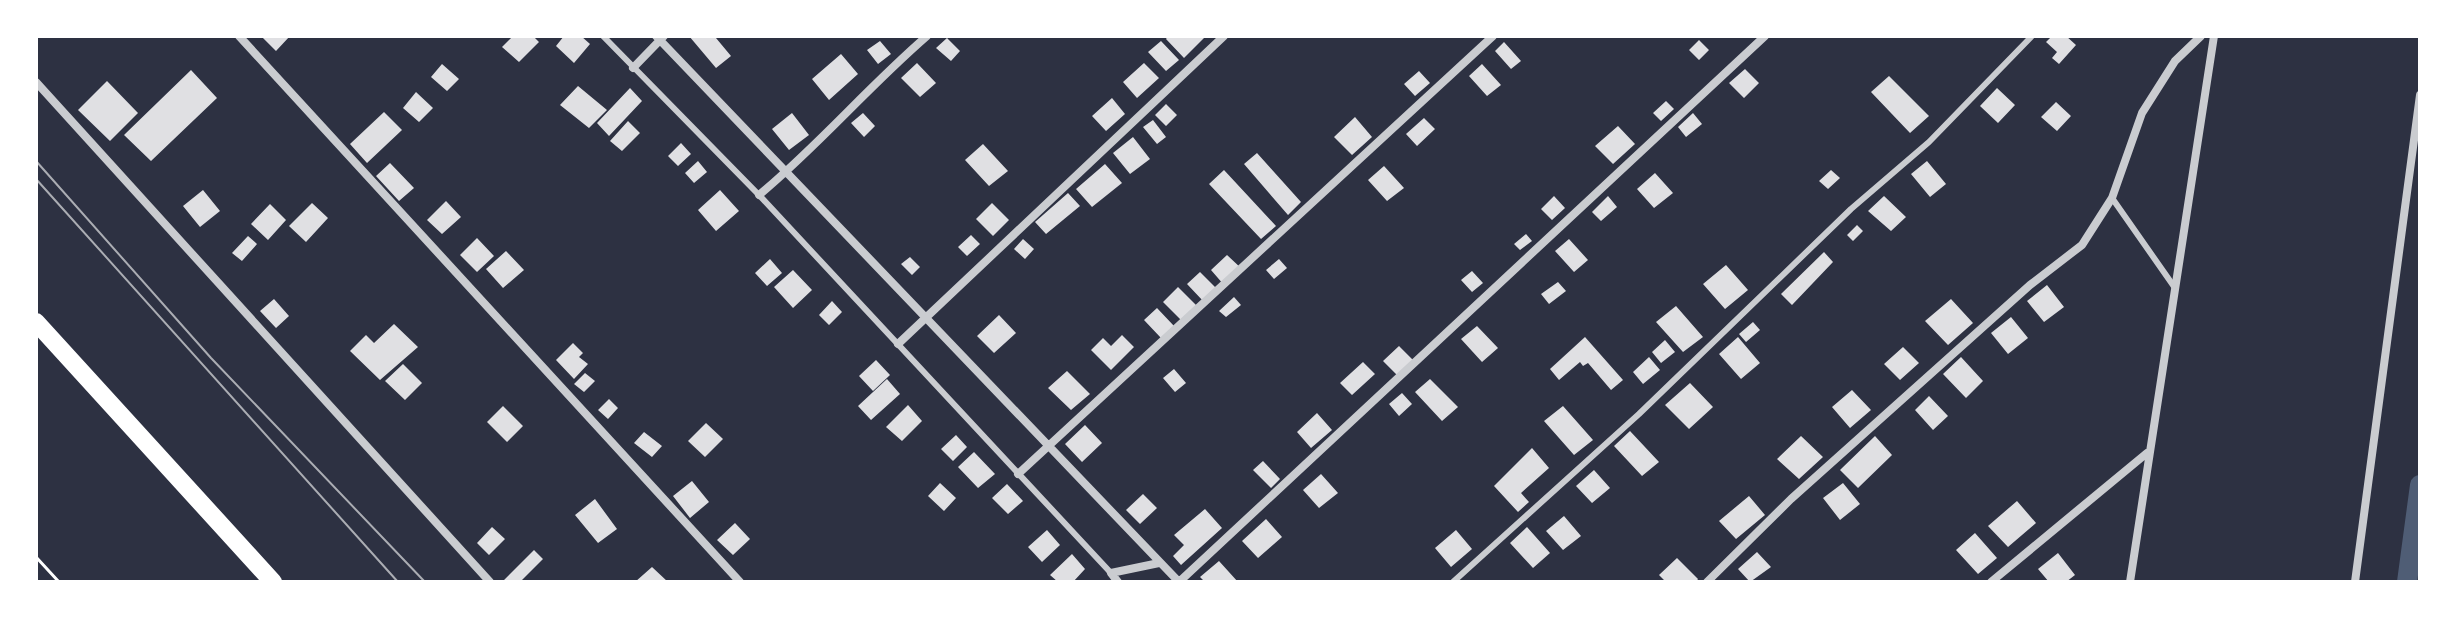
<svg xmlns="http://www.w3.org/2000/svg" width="2456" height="618" font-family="Ubuntu,sans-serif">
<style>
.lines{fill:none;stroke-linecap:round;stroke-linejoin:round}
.canal{stroke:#4f5d75;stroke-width:20}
.building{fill:#e0e0e3}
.path{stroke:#fff;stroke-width:3}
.service{stroke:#caccd0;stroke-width:6}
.minor{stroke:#caccd0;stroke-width:8}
.primary{stroke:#fff;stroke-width:18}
.tram{stroke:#abadb3;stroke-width:2}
</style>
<rect width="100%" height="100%" fill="#2d3142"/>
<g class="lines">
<path class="canal" d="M2407,582l13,-97"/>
</g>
<path class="building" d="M261,36h29l-14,15z
M513,36h20l6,6 -20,20 -17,-15z
M564,36h17l9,8 -16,19 -18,-17z
M689,36h29l-2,2 15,18 -15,12z
M1168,36h38l-22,22 -18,-19z
M2052,36h14l10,9 -17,19 -7,-6 5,-6 -11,-10z
M947,38l13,13 -9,10 -15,-13z
M1699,40l10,10 -10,10 -10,-10z
M880,41l11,13 -13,10 -11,-14z
M1161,41l18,19 -13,11 -18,-19z
M1504,42l17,19 -10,8 -16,-18z
M841,54l17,20 -29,26 -17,-21z
M917,63l19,20 -16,14 -19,-19z
M1144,63l15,15 -22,20 -14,-16z
M442,64l17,15 -12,12 -16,-14z
M1482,64l19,21 -14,11 -18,-20z
M1745,69l14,14 -15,15 -15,-15z
M191,70l26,28 -66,63 -27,-26z
M1419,71l11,12 -15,13 -11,-12z
M1889,76l40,40 -19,17 -39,-41z
M107,81l31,32 -28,28 -32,-31z
M578,86l29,24 -18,18 -29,-23z
M630,88l12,13 -33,35 -12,-13z
M1997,88l18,17 -17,18 -18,-17z
M416,92l17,16 -14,14 -16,-14z
M1112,98l13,16 -19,17 -14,-15z
M1666,101l8,8 -13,12 -8,-8z
M2056,102l15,14 -14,15 -16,-14z
M1166,104l11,11 -11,11 -11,-11z
M384,112l18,18 -35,33 -17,-19z
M792,113l17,22 -20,15 -17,-21z
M863,113l12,13 -11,11 -13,-14z
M1693,113l9,11 -16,13 -8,-10z
M1355,117l17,20 -20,18 -18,-18z
M1424,118l11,11 -18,17 -11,-12z
M1153,120l13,17 -9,7 -14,-17z
M628,121l12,12 -18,18 -12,-10z
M1618,126l17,18 -22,20 -18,-18z
M1133,137l17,22 -20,15 -17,-21z
M681,143l10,11 -13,12 -10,-10z
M983,144l25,27 -19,15 -24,-26z
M1257,153l44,49 -13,13 -44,-51z
M698,161l9,11 -13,11 -9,-10z
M1927,161l19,23 -16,13 -19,-23z
M390,163l24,25 -15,13 -23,-25z
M1105,164l17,19 -30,24 -16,-18z
M1384,166l20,22 -17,13 -19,-21z
M1224,170l52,56 -15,13 -52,-55z
M1831,170l9,8 -12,11 -9,-8z
M1655,173l18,20 -19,15 -17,-19z
M203,190l17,21 -20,16 -17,-21z
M720,190l19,21 -23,20 -18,-21z
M1068,193l12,13 -34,28 -11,-12z
M1554,196l11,12 -13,12 -11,-11z
M1608,196l9,11 -16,14 -9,-9z
M1884,196l22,21 -15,14 -23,-20z
M446,201l15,16 -19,17 -15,-14z
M312,203l16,15 -22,24 -17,-16z
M992,203l17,17 -16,16 -17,-17z
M270,204l16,16 -18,20 -17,-16z
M1857,225l6,6 -10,10 -6,-6z
M1526,234l6,7 -12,9 -6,-6z
M971,235l9,9 -13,12 -9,-9z
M248,236l9,8 -15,17 -10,-8z
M477,238l17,18 -17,16 -17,-17z
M1023,239l11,10 -9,10 -11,-10z
M1569,239l19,21 -14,12 -19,-21z
M506,251l18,19 -21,18 -17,-19z
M1824,252l9,10 -41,43 -11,-11z
M1227,255l15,14 -18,16 -13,-15z
M910,257l10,10 -8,8 -11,-11z
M770,259l12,14 -15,13 -12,-13z
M1279,259l8,9 -13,11 -8,-9z
M1726,265l22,25 -23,19 -22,-25z
M793,270l19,20 -19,18 -19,-21z
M1472,271l11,12 -11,9 -11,-12z
M1200,272l17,17 -13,13 -17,-18z
M1558,282l8,9 -17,13 -8,-10z
M2047,285l17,22 -20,15 -17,-21z
M1178,287l19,19 -16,14 -18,-18z
M1234,297l7,8 -15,12 -7,-6z
M274,299l15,17 -13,12 -16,-17z
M1951,299l22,24 -25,22 -23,-24z
M832,301l10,11 -13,13 -10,-10z
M1676,306l27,31 -20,15 -27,-30z
M1157,308l17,18 -13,12 -17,-18z
M999,315l17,18 -22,20 -17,-17z
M2011,317l17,21 -20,16 -17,-21z
M1753,322l7,8 -14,12 -7,-8z
M394,324l24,23 -38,33 -30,-29 16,-16 8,8z
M1477,326l21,22 -16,14 -21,-23z
M1122,335l12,12 -23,23 -20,-20 12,-12 8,8z
M1585,337l38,43 -12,10 -23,-27 -5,3 -3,-4 -21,18 -9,-11z
M1738,337l22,26 -19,16 -22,-25z
M1665,340l10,12 -14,11 -9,-11z
M573,343l10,10 -4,4 9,7 -14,15 -18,-19z
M1399,346l14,14 -16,15 -14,-14z
M1903,347l16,16 -19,17 -16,-16z
M1649,357l11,13 -17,14 -10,-12z
M1961,357l22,24 -17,17 -23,-24z
M876,360l14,15 -17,16 -14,-15z
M1363,362l12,12 -23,21 -12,-12z
M403,364l19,19 -17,17 -20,-19z
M1174,369l12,14 -11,9 -12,-14z
M1067,371l23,23 -19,16 -23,-22z
M585,373l10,8 -11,11 -10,-8z
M887,379l13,15 -29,26 -13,-14z
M1430,379l28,28 -16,14 -27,-29z
M1690,383l23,24 -24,22 -24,-24z
M1852,390l19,20 -21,18 -18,-21z
M1402,393l10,11 -13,12 -10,-12z
M1929,396l19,20 -15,14 -18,-20z
M609,399l9,9 -10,11 -10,-9z
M908,405l14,16 -20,20 -16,-14z
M503,406l20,20 -16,16 -20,-20z
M1563,406l30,34 -19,15 -30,-34z
M1317,413l15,17 -21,18 -14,-16z
M706,423l17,16 -18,18 -17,-16z
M1085,425l17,18 -20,19 -17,-18z
M1630,431l29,31 -17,14 -28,-30z
M644,432l18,14 -10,11 -18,-14z
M956,435l11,12 -14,14 -12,-12z
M1801,436l22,21 -24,22 -22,-20z
M1875,436l17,19 -34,33 -18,-18z
M1532,448l17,20 -28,25 8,9 -11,10 -24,-26z
M974,452l21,22 -17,14 -20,-21z
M1263,461l17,18 -9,9 -18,-18z
M1594,470l16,18 -18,15 -16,-17z
M1321,474l17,19 -19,15 -16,-18z
M692,481l17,21 -19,16 -17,-22z
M940,483l16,15 -12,13 -16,-15z
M1843,483l17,21 -20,16 -17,-22z
M1007,484l16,17 -15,13 -16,-16z
M1143,494l14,14 -17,16 -14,-14z
M1749,496l16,19 -29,24 -17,-18z
M595,499l22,30 -19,14 -23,-28z
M2017,501l19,22 -28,24 -20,-21z
M1205,509l17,19 -41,37 -8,-9 11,-11 -10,-10z
M1564,516l17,20 -18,14 -17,-19z
M1266,519l16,18 -24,21 -16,-17z
M735,523l15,16 -17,16 -16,-15z
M492,527l13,12 -16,16 -12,-12z
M1527,527l23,26 -17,15 -23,-25z
M1047,530l13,15 -18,17 -14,-15z
M1456,530l16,19 -21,18 -16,-19z
M1975,533l22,25 -19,16 -22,-24z
M534,550l9,9 -23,23 -17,-1z
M1757,552l14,15 -21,15 -12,-13z
M2058,553l17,22 -9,7h-17l-11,-13z
M1072,554l13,15 -12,13h-15l-8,-7z
M1677,558l21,21 -2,3h-30l-7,-7z
M1219,561l19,21h-33l-5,-5z
M652,567l16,15h-33z"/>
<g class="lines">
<path class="path" d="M36,557l23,25"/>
<path class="service" d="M603,36l156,159 352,378
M2112,198l63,90
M1453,582l186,-168 212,-205 78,-67 103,-106"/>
<path class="minor" d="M239,36l501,546
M656,36l523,546
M633,68l31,-32
M36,82l454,500
M759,195c59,-49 109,-108 168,-159
M898,344l326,-308
M1018,474l475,-438
M1118,582l-7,-9 48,-10
M1179,582l586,-546
M1707,582l84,-83 239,-214 52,-40 30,-47 30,-85 33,-52 26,-25
M1991,582l156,-129
M2130,582l84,-546
M2355,582l65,-487"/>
<path class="primary" d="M36,322l237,260"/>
<path class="tram" d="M36,161l175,197 214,224
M36,179l362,403"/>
</g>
<rect width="2456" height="618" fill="none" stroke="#ffffff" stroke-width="76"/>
</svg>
